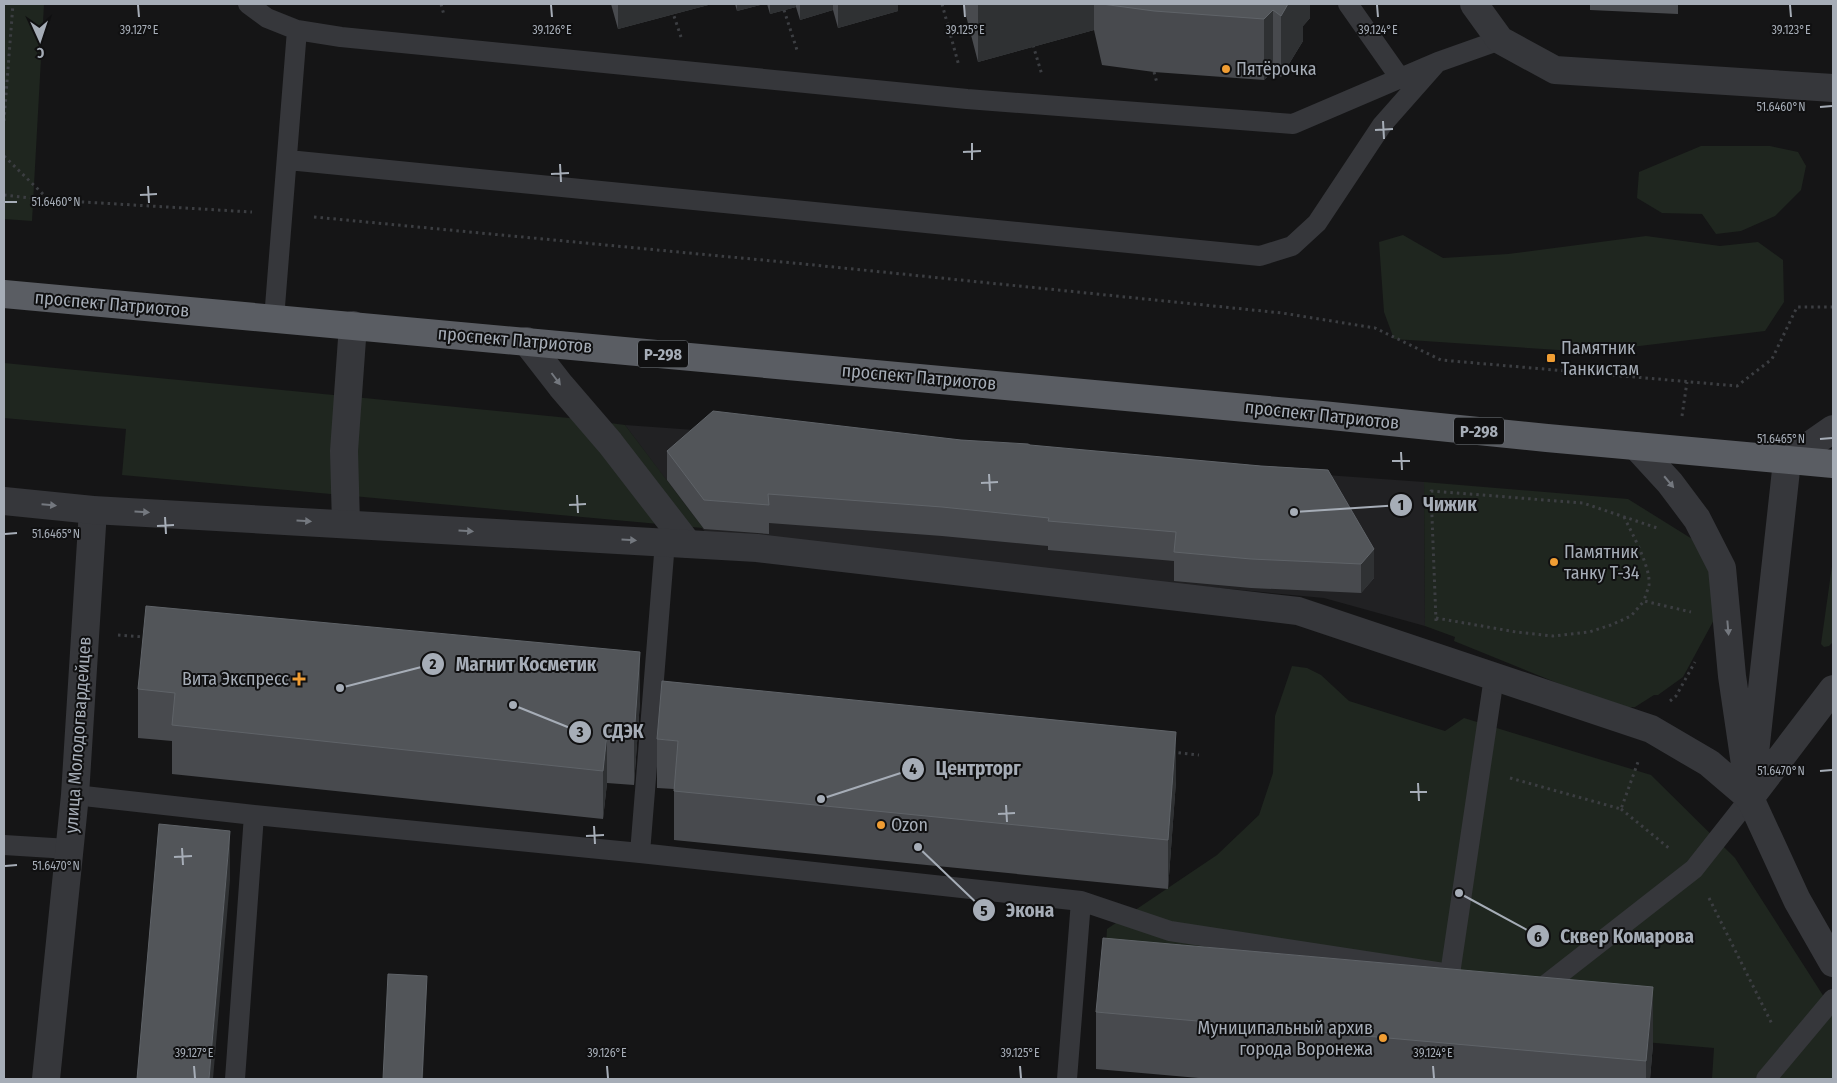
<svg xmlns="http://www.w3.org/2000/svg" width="1837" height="1083" font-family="'Fira Sans Condensed',sans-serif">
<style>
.built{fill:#212123}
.green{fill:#1f261f}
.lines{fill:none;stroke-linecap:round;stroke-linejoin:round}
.path{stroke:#3c3e42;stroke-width:3;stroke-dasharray:2.5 4;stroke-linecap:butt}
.service{stroke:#36373b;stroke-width:20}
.minor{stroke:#36373b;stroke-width:28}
.tertiary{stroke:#36373b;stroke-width:28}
.trunk{stroke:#5a5d63;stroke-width:28}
.wall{fill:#484a4e}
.shaded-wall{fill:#2f3133}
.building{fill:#525559;stroke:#5f6368}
.oneway{fill:#74787f}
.ticks{fill:none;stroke:#a6adb7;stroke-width:2}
.poi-dot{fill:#f09d33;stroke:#101011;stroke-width:2}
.labels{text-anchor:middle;stroke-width:4;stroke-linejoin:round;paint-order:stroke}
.shield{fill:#101011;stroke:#797e85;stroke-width:1}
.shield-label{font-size:16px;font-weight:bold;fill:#a6adb7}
.poi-label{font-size:18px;fill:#a6adb7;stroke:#101011;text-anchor:start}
.street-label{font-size:18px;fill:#a6adb7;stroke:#101011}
.ticks-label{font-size:12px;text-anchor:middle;fill:#a6adb7;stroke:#101011;stroke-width:4;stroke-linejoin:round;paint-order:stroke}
.leader{fill:none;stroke:#a6adb7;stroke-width:2}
.callout-dot{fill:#a6adb7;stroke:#101011;stroke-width:2}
.mark-label{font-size:15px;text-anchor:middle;font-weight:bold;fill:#111}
.callout-label{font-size:19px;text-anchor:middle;font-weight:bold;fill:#a6adb7;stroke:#101011;stroke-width:4;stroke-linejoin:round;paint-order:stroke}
</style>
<rect width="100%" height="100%" fill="#151516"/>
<path class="built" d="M625,425l799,57 1,144 -101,-28 -613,-58z"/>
<path class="green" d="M4,4h40l-12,217 -28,-2z
M1701,146h69l28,6 8,14 -5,24 -26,26 -34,15 -25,3 -14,-20 -40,-1 -25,-15 2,-26z
M1403,235l40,23 65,-4 138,-18 74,10 38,-4 25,18 1,42 -19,29 -176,21 -195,-13 -10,-27 -5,-70z
M4,363l575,56 46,6 78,103 -581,-53 4,-46 -122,-11z
M1424,482l204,17 69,43 19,41 -1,35 -32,59 -25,18h-4l-19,12 -16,1 -165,-67 1,-4 -30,-11z
M1833,559v83l-4,4 -5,1 -3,-3z
M1292,666l15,2 14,7 28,26 96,30 19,-13 187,57 84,83 98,153v68h-121l2,-31 -611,-52 4,-67 110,-74 42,-40 14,-42 2,-57z"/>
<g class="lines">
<path class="path" d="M441,4l3,11
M942,4l17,62
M672,10l10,30
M784,10l13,40
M1033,45l9,30
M1154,72l3,11
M4,121l9,-117
M4,156l44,43
M4,195l45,5 203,12
M314,217l500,48 468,48 93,15 66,32 296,26 35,-27 25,-52h36
M1682,416l5,-34
M1624,517c8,16 27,51 25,68 -1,5 -4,11 -5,16l47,11
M1436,618l80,14 37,4 36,-4 22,-7 20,-9 13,-15
M1436,621l-5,-130 152,12 77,26
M118,635l27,2
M1670,701l6,-5 19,-34
M1172,752l27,3
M1510,778l111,31 17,-47
M1621,809l49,40
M1709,898l63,126"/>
<path class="service" d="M248,4l19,14 30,12 44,7 626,62 326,25 145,-62 62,-22
M1348,4l52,74
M288,160l972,96 32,-10 25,-23 65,-98 53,-60
M274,319l23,-289
M75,795l179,20 386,38 441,48 89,30 280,43 44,-297
M4,845l65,4
M640,853l25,-311
M1531,992l12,-5 151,-118 56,-71
M235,1079l19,-264
M1067,1079l14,-178
M1766,1079l67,-80"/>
<path class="minor" d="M1474,4l26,36 55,30 278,18
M526,341l35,45 49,57 78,101
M1787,461l46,-32
M346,524l-2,-73 9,-126
M46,1079l29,-284 18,-285"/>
<path class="tertiary" d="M1636,446l34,37 27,36 25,49 10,108 18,122
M4,501l89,9 664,38 541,63 353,118 58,34 41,35 47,102 36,63
M1754,762l33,-301
M1750,798l83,-109"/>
<path class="trunk" d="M4,294l1318,121 225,23 286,26"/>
</g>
<path class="wall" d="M611,4h101l-94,25z
M735,4h29l-27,7z
M767,4h131v7l-60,17 -5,-18 -33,10 -4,-13 -26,7z
M963,4h347v14l-7,8v15l-22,36 -8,-6 -9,9 -110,-8 -52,-7 -8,-35 -116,32z
M1590,4h88v10l-88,-4z
M961,440l300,26 67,4 46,108 -13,15 -110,-5 -77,-7v-20l-126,-11v-4l-106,-10 -173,-13v11l-65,-5 -37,-49v-29z
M138,689l502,12 -6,84 -27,-2 -4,36 -431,-45v-33l-34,-3z
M657,739l519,42 -8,108 -494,-49v-51l-17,-1z
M1096,1012l557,32 -3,35h-440l-114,-10z"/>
<path class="shaded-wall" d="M618,4h94l-94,25z
M737,4h27l-27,7z
M770,4h26v3l-26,7z
M800,4h33v6l-33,10z
M838,4h60v7l-60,17z
M978,4h116v26l-116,32z
M1288,4h22v14l-7,8v15l-22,36v-61z
M1273,10v61l-9,9v-61z
M1374,549v29l-13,15v-29z
M640,652v49l-6,84v-48z
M1176,732v49l-8,108v-49z
M607,734v49l-4,36v-48z
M230,831v49l-17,199h-4z
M427,976l-4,103h-1z
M1653,987v57l-3,35h-4v-18z"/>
<path class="building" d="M1102,4h186l-7,12 -8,-6 -9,9 -110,-8z
M713,411l248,29 67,4 2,1 231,21 67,4 46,79 -13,15 -110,-5 -77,-7 2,-20 -128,-11 1,-3 -107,-11 -174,-13 1,11 -65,-5 -37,-49z
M146,606l494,46 -6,85 -27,-3 -4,37 -431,-46 3,-32 -37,-4z
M662,681l514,51 -8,108 -494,-49 4,-50 -21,-2z
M159,824l71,7 -21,248h-72z
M1103,938l550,49 -7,74 -550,-49z
M388,974l39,2 -5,103h-39z"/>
<defs><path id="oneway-solid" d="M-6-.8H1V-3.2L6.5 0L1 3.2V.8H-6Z" transform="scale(1.25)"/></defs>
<g class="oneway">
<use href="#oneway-solid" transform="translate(556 379) rotate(53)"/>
<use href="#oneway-solid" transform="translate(1669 482) rotate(50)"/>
<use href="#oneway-solid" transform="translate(49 505) rotate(5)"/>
<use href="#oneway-solid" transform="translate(142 512) rotate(3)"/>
<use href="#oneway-solid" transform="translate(304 521) rotate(3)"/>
<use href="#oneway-solid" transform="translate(466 531) rotate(3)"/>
<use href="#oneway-solid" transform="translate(629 540) rotate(3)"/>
<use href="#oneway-solid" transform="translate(1728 628) rotate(85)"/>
</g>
<path class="ticks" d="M138,5l1,12M551,5l1,12M964,5l1,12M1377,5l1,12M1790,5l1,12M1820,107l12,-1M1383,121l1,18M1375,130l18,-1M972,143v17M963,152l18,-1M560,164l1,18M551,174l18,-1M148,186l1,17M140,195l17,-1M5,202h12M1820,439l12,-1M1401,452l1,18M1392,461h18M989,474l1,17M981,483l17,-1M577,495l1,18M569,505l17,-1M165,517l1,17M157,526l17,-1M5,534l12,-1M1820,771l12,-1M1418,783l1,18M1410,792h17M1006,805l1,17M998,814l17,-1M594,826l1,18M586,836l18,-1M182,848l1,17M174,857l18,-1M5,866l12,-1M194,1066l1,12M607,1066l1,12M1020,1066l1,12M1433,1066l1,12"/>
<g class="poi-dot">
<circle cx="1226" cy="69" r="5"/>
<rect x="1546" y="353" width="10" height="10" rx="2.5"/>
<circle cx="1554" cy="562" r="5"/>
<path d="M296.5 671.5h5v5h5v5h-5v5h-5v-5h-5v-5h5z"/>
<circle cx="881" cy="825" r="5"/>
<circle cx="1383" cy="1038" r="5"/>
</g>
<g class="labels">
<g class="shield">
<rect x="638" y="340.5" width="50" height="27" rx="4"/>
<rect x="1454" y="417.5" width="50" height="27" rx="4"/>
</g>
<g class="shield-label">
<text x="663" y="360">Р-298</text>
<text x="1479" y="437">Р-298</text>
</g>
<g class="poi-label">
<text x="1236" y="75">Пятёрочка</text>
<text x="1561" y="354">Памятник<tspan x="1561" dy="21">Танкистам</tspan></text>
<text x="1564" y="558">Памятник<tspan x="1564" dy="21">танку Т-34</tspan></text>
<text x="289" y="685" text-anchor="end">Вита Экспресс</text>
<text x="891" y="831">Ozon</text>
<text x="1373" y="1034" text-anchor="end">Муниципальный архив<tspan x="1373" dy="21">города Воронежа</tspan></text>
</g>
<g class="street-label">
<text transform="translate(112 304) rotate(5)" y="6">проспект Патриотов</text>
<text transform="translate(515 340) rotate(5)" y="6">проспект Патриотов</text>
<text transform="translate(919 377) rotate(5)" y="6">проспект Патриотов</text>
<text transform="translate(1322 415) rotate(6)" y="6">проспект Патриотов</text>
<text transform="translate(78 735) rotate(-86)" y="6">улица Молодогвардейцев</text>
</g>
</g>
<g class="ticks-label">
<text x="139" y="34">39.127°E</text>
<text x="552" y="34">39.126°E</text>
<text x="965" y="34">39.125°E</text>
<text x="1378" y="34">39.124°E</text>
<text x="1791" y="34">39.123°E</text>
<text x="1781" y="111">51.6460°N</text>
<text x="56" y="206">51.6460°N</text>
<text x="1781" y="443">51.6465°N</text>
<text x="56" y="538">51.6465°N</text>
<text x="1781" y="775">51.6470°N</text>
<text x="56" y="870">51.6470°N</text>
<text x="194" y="1057">39.127°E</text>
<text x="607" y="1057">39.126°E</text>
<text x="1020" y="1057">39.125°E</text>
<text x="1433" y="1057">39.124°E</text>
</g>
<path class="leader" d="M1294 512L1401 505M340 688L433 664M513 705L580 732M821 799L913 769M918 847L984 910M1459 893L1538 936"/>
<g class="callout-dot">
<circle cx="1294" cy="512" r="5"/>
<circle cx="340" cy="688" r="5"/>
<circle cx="513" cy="705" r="5"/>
<circle cx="821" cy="799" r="5"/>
<circle cx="918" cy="847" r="5"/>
<circle cx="1459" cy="893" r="5"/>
<circle cx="1401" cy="505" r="12"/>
<circle cx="433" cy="664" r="12"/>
<circle cx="580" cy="732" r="12"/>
<circle cx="913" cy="769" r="12"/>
<circle cx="984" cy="910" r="12"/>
<circle cx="1538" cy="936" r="12"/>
</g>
<g class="mark-label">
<text x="1401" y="510">1</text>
<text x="433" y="669">2</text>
<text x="580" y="737">3</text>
<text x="913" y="774">4</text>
<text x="984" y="916">5</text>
<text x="1538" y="942">6</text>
</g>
<g class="callout-label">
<text x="1450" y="511">Чижик</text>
<text x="526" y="671">Магнит Косметик</text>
<text x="623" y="738">СДЭК</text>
<text x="978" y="775">Центрторг</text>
<text x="1030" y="917">Экона</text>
<text x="1627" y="943">Сквер Комарова</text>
</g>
<rect width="1837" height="1083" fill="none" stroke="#a6adb7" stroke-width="10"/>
<g transform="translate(40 40) rotate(177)" stroke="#101011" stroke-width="4" paint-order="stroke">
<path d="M0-4L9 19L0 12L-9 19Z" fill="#a6adb7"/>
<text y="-8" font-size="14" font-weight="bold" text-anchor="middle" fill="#a6adb7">С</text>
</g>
</svg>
